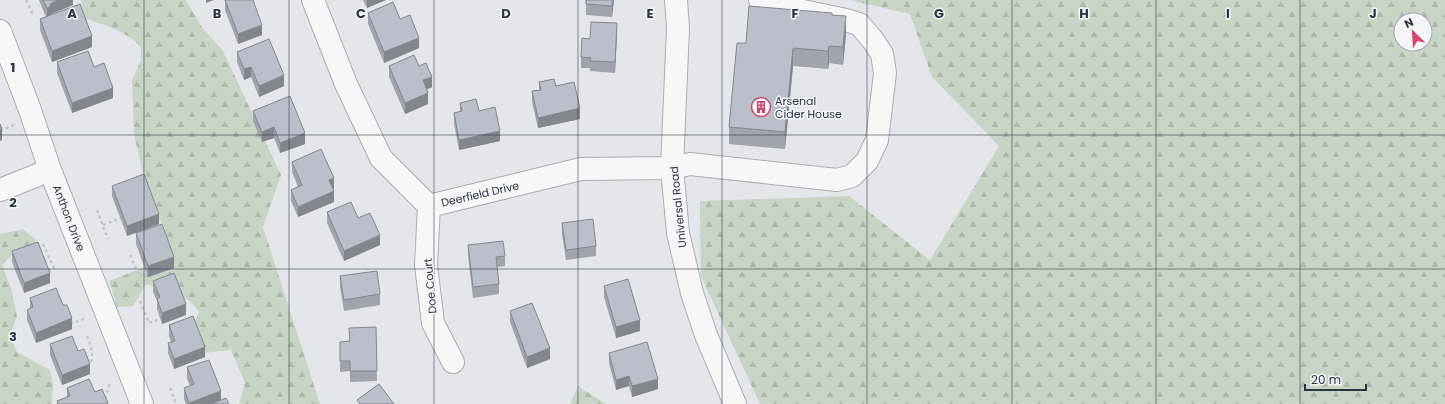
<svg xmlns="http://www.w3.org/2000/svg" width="1445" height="404" font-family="Poppins,sans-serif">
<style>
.forest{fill:url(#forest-firs);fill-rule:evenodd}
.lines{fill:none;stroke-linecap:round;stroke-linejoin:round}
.minor-casing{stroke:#a8aeb6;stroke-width:24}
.path{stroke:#c1c5ca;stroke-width:2.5;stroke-dasharray:3 3;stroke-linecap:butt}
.minor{stroke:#f6f7f9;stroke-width:22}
.wall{fill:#a0a5ad}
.shaded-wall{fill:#82868d}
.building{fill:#bac0c9;stroke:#82868d}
.grid{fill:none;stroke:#2a3544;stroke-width:1;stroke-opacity:0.55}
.labels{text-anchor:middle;stroke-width:3;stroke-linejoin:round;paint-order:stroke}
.poi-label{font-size:11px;fill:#2a3544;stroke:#f3f5f8;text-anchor:start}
.street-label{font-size:11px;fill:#2a3544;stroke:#f3f5f8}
.grid-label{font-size:13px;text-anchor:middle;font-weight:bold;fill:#2a3544;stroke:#f3f5f8;stroke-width:3;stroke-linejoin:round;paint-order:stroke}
</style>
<defs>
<pattern id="forest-firs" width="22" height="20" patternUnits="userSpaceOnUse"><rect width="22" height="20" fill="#c9d5c4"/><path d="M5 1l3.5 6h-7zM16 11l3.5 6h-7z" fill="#adb7aa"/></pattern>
</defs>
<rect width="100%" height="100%" fill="#e3e7eb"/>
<path class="forest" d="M81,0h105l15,26 22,25 58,124 -18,52 57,177h-81l6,-21 -14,-33 -32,3 -9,-22 9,-19 -9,-11 -21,-9 -23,-8 -13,22 -16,1 -8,-26 46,-18 10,-35 -15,-24 -16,-70 -2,-54 9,-20v-13c-14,-16 -38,-22 -57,-29z
M849,0h596v404h-685l-59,-128 -1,-75 149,-5 81,64 69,-114 -67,-69 -22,-63zM1401,20h24v24h-24z
M23,229l13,11 -2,5 -22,10 -10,10 9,23 6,28 -7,20 7,16 33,18 3,13 -1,21h-52v-170z
M578,386l28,18h-36z"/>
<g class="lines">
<defs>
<path id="minor" d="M313,0l33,84 35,74 48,48
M676,0l2,28 -6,140 6,65 14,60 14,42 29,69
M0,31l30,79 20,60 92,234
M0,190l50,-20
M429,206l152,-37 91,-1 18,-4 147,16 15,-4 15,-15 10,-21 8,-67 -3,-19 -10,-15 -13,-15 -13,-4 -82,-17 -4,-3
M429,206l-3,59 7,58 20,39"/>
</defs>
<use href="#minor" class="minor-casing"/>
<path class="path" d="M26,0l7,15
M0,131l14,-6
M97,210l11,29
M103,225l17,-7
M43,244l11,24 -9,3
M130,255l9,21 8,-2
M140,301l9,22 11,-4
M70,324l16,-6
M87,336c4,10 8,19 2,29
M170,388l6,16
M107,404l-2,-5 5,-17"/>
<use href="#minor" class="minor"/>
</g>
<path class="wall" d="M39,0h34v5l-22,9v1l41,32 -40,15 -12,-32v-11l6,-2z
M225,0l37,35 -24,9 -13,-34z
M363,0h23l-19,8z
M614,0l-2,17 -26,-2v-11z
M368,13l32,6 19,29 -35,15 -16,-39z
M832,15l14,19 -3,31 -14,-2 -1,6 -35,-3 -8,83 -56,-5v-17l17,-84z
M617,34l-2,39 -25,-2v-3h-9v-11l9,-18z
M237,52l47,34 -25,11 -8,-20 -7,3 -7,-18z
M57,62l37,5 19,31 -41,15 -15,-40z
M389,66l43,21 -5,2 1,15 -23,10 -16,-37z
M539,82l17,4 24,33 -42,9 -6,-26v-11l7,-1z
M460,103l19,8 21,30 -41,9 -5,-26v-11l6,-1z
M253,111l52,33 -25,9 -6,-15 -12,4 -9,-21z
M292,162l42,26 -1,1 1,13 -36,15 -7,-16v-11l7,-3 -6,-15z
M112,186l47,38 -32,12 -15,-40z
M327,212l31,6 22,27 -36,16 -17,-38z
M562,223l34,23v10l-30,4 -4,-26z
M136,233l38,35 -26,9 -12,-33z
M468,245l37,11v10l-8,1 2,17v10l-26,4 -5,-42z
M12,251l38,32 -26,10 -12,-31z
M340,276l40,18v11l-36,6 -4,-24z
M153,281l33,34 -24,9 -5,-15v-8l-4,-9z
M604,286l36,45 -24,7 -12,-41z
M30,298l42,31 -36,14 -9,-23v-10l3,-2z
M510,311l40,48 -23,9 -17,-46z
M169,325l36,32 -31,12 -6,-16v-10l3,-1 -2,-6z
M376,327l1,54 -27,1v-11l-10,1v-30l9,-1z
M50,344l28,7 12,23 -28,11 -12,-30z
M609,353l49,36 -26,8 -3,-11 -13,4 -7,-27z
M187,367l34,33 8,4h-43l-2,-5v-11l6,-2 -3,-8z
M67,388l28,4 13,12h-51v-3l10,-4z"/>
<path class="shaded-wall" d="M58,0h15v5l-22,9v3l-4,1v-10l3,-4z
M206,0h8l-8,3z
M367,0h19l-19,8z
M613,0h1l-2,17v-11z
M846,16v18l-3,31v-18z
M617,23v11l-2,39v-11z
M262,25v10l-24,9v-10z
M92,36v11l-40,15v-11z
M419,38v10l-35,15v-11z
M829,46v17l-1,6v-18z
M793,48v18l-8,83v-17z
M251,67v10l-7,3v-11z
M284,75v11l-25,11v-11z
M432,77v10l-9,4v-11z
M113,88v10l-41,15v-10z
M428,93v11l-23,10v-11z
M580,108v11l-42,9v-10z
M274,127v11l-12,4v-10z
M2,129v11l-2,1v-11z
M500,131v10l-41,9v-10z
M305,133v11l-25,9v-10z
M334,178v10l-5,3v-11z
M334,191v11l-36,15v-10z
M159,214v10l-32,12v-10z
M380,235v10l-36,16v-10z
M174,257v11l-26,9v-11z
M50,273v10l-26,10v-10z
M186,304v11l-24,9v-11z
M72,318v11l-36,14v-10z
M640,320v11l-24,7v-11z
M205,347v10l-31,12v-10z
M550,348v11l-23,9v-11z
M90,364v10l-28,11v-10z
M629,376v10l-13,4v-10z
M658,379v10l-26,8v-11z
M221,391v10l-7,3h-25v-1z"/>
<path class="building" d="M43,0h15l-8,4 1,2 -4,2z
M225,0h28l9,25 -24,9z
M586,0h27l-1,6 -26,-2z
M393,2l7,17 10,-4 9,23 -35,14 -16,-39z
M80,4l12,32 -40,15 -12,-32z
M749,6l83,7v2l14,1 -3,31 -14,-1 -1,5 -35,-3 -8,84 -56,-5 8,-84h9z
M591,22l26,1 -2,39 -25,-1 1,-3 -10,-1 1,-19 8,1z
M269,39l15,36 -25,11 -8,-19 -7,2 -7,-17z
M88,51l6,16 10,-4 9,25 -41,15 -15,-41z
M414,55l5,11 7,-3 6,14 -9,3 5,13 -23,10 -16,-37z
M554,79l2,7 18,-4 6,26 -42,10 -6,-27 9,-1 -2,-8z
M290,96l15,37 -25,10 -6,-16 -12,5 -9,-21z
M476,99l3,12 16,-4 5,24 -41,9 -5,-27 8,-2 -2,-8z
M0,124l2,5 -2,1z
M321,149l13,29 -5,2 5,11 -36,16 -7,-17 11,-5 -10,-23z
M144,174l15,40 -32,12 -15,-40z
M351,202l7,16 12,-5 10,22 -36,16 -17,-39z
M593,219l3,27 -30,4 -4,-27z
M162,224l12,33 -26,9 -12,-33z
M503,241l2,15 -9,1 3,27 -26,3 -5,-42z
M38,242l12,31 -26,10 -12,-32z
M377,271l3,23 -36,6 -4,-24z
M174,273l12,31 -24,9 -5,-14 3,-2 -7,-16z
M628,279l12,41 -24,7 -12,-41z
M56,288l7,17h4l5,13 -36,15 -9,-23 6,-3 -3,-9z
M532,303l18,45 -23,9 -17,-46z
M193,316l12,31 -31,12 -6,-16 7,-2 -6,-16z
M376,327l1,44h-27v-10h-10v-19l10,-1 -1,-13z
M72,336l6,15 6,-2 6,15 -28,11 -12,-31z
M647,342l11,37 -26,7 -3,-10 -13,4 -7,-27z
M209,360l12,31 -32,12 -5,-15 10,-4 -7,-17z
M89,379l6,13 7,-3 6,14 -4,1h-46l-1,-3 13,-5 -3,-8z
M379,384l15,20h-34l-3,-4z
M226,398l3,6h-18z"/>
<path class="grid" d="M144,0v404M289,0v404M434,0v404M578,0v404M722,0v404M867,0v404M1012,0v404M1156,0v404M1300,0v404M0,135h1445M0,269h1445"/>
<defs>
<symbol id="building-ring" viewBox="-11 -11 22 22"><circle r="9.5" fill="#f3f5f8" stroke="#d14767" stroke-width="1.5"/><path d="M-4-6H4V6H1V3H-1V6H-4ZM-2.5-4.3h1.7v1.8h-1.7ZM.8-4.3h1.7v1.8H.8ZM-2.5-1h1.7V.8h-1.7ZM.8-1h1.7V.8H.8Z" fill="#d14767"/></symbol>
</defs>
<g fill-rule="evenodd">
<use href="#building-ring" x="750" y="96" width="22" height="22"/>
</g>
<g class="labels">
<g class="poi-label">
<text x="775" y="105">Arsenal<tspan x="775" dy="13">Cider House</tspan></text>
</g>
<g class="street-label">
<text transform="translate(480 194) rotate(-13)" y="4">Deerfield Drive</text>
<text transform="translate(678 207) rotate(-96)" y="4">Universal Road</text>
<text transform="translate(69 218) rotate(69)" y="4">Anthon Drive</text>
<text transform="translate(430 286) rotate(-95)" y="4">Doe Court</text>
</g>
</g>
<g class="grid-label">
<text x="72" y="18">A</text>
<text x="217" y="18">B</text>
<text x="361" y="18">C</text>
<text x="506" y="18">D</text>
<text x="650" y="18">E</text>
<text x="795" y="18">F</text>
<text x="939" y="18">G</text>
<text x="1084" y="18">H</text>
<text x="1228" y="18">I</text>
<text x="1373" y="18">J</text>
<text x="13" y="72">1</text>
<text x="13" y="207">2</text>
<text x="13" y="341">3</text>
</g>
<g transform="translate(1413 32) rotate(335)"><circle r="19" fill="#f3f5f8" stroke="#a3a8b0"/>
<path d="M0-3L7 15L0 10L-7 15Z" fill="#d14767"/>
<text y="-6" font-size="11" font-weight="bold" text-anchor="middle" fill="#2a3544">N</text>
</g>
<path d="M1305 384v6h61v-6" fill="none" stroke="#2a3544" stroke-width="2"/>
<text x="1311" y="384" font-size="12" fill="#2a3544" stroke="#f3f5f8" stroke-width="3" paint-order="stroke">20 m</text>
</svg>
